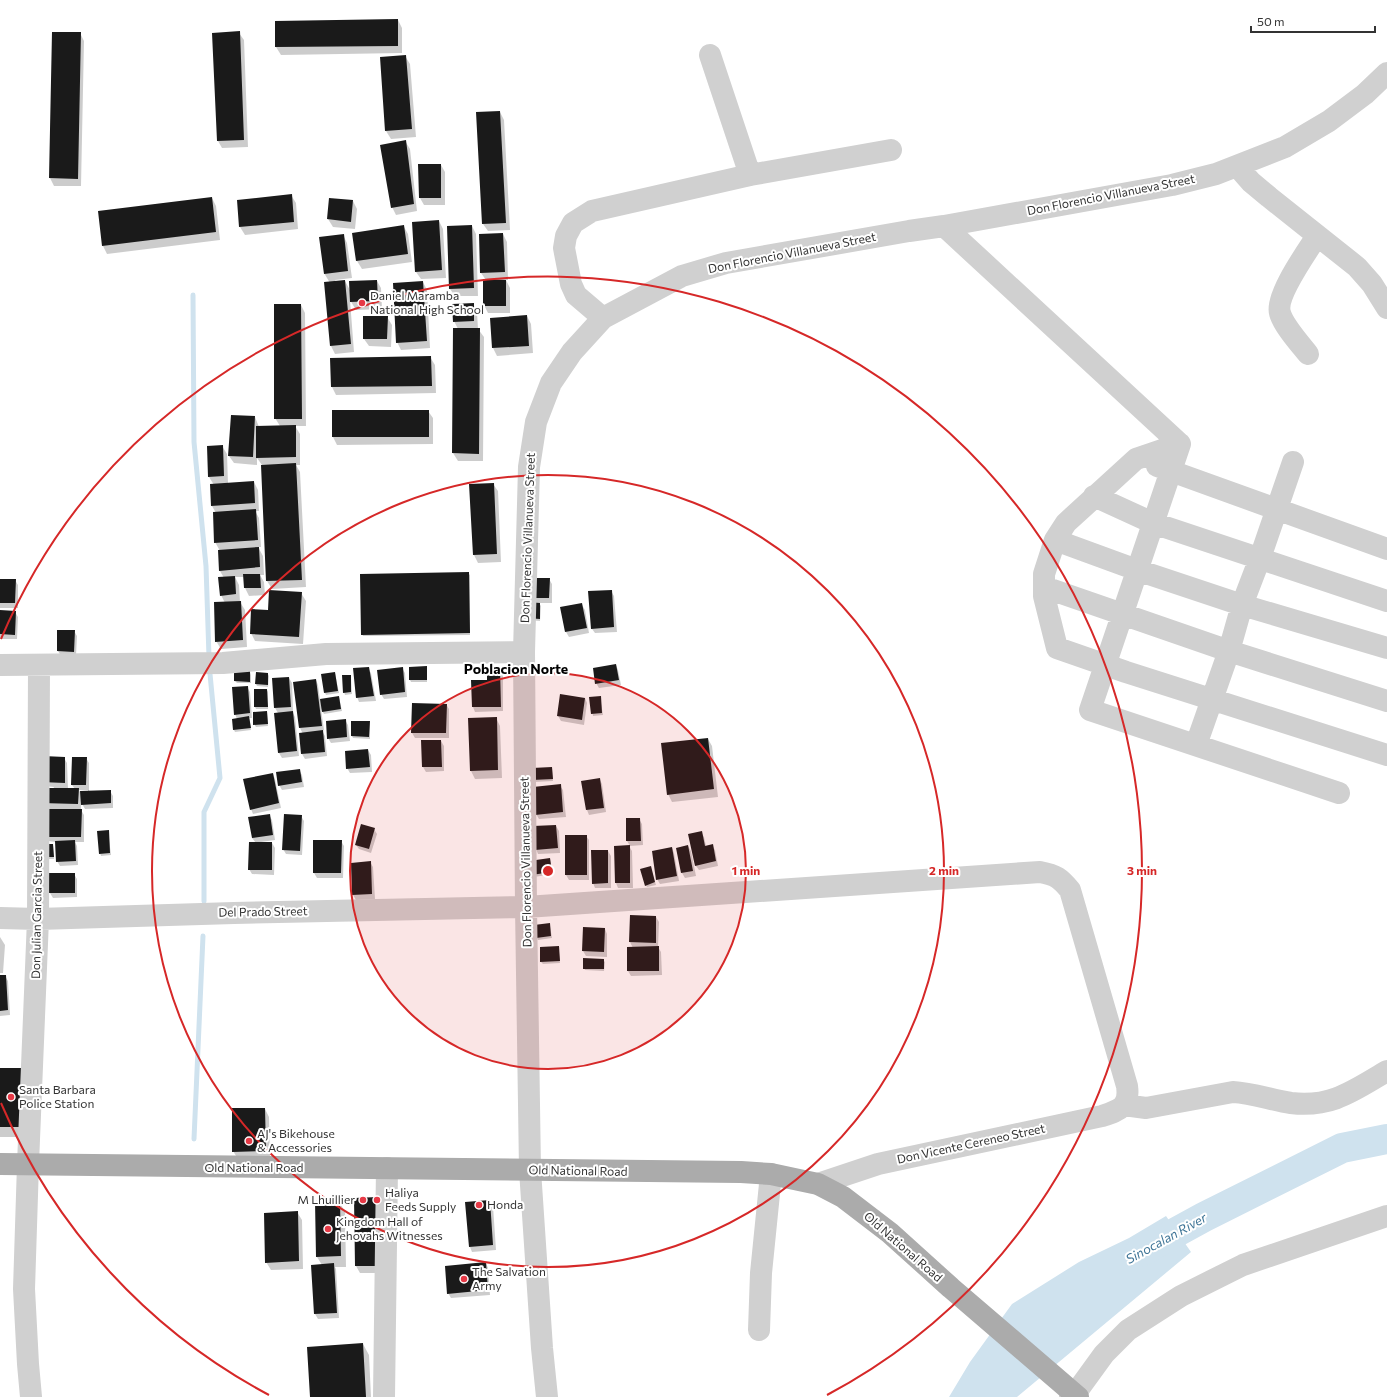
<svg xmlns="http://www.w3.org/2000/svg" width="1387" height="1397" font-family="Commissioner,sans-serif">
<style>
.water{fill:#cfe2ee}
.shadow{fill:#0003;fill-rule:evenodd}
.lines{fill:none;stroke-linecap:round;stroke-linejoin:round}
.stream{stroke:#cfe2ee;stroke-width:5}
.river{stroke:#cfe2ee;stroke-width:30}
.building{fill:#1a1a1a}
.minor{stroke:#d0d0d0;stroke-width:22}
.major{stroke:#ababab;stroke-width:22}
.ring{fill:none;stroke:#d62828;stroke-width:2}
.poi-dot{fill:#e63946;stroke:#fff;stroke-width:1.5}
.labels{text-anchor:middle;stroke-width:4;stroke-linejoin:round;paint-order:stroke}
.street-label{font-size:12px;fill:#333;stroke:#fff}
.poi-label{font-size:12px;fill:#333;stroke:#fff;text-anchor:start}
.water-label{font-size:13px;font-style:italic;fill:#3f7597;stroke:#fff}
.quarter-label{font-size:14px;font-weight:bold;fill:#000;stroke:#fff}
.centre{fill:#d62828;stroke:#fff;stroke-width:2}
.ring-label{font-size:12px;text-anchor:middle;font-weight:bold;fill:#d62828;stroke:#fff;stroke-width:4;stroke-linejoin:round;paint-order:stroke}
</style>
<rect width="100%" height="100%" fill="#fff"/>
<path class="water" d="M1166,1216l25,36 -174,145h-68l21,-35 42,-58 67,-42 50,-24z"/>
<path class="shadow" d="M398,20l4,8v25l-121,2 -5,-8v-25z
M53,33h27l4,8 -3,145h-27l-4,-8z
M239,33l5,7 4,107 -26,1 -4,-7z
M405,56l5,8 6,73 -25,2 -5,-8 -5,-73z
M500,112l4,8 6,110 -22,1 -5,-7z
M405,141l5,8 7,62 -21,4 -4,-8z
M441,165l4,7v33h-21l-4,-7z
M291,195l5,8 2,26 -53,6 -5,-8 -2,-26z
M212,198l4,8 4,34 -113,14 -4,-8 -4,-34z
M353,201l4,8 -2,20 -22,-2 -5,-8z
M439,221l4,8 3,49 -25,1 -5,-7z
M472,226l4,8 2,62h-23l-5,-7z
M404,227l4,7 4,28 -50,7 -5,-8 -3,-27z
M503,234l4,8 1,38h-2l4,8v25h-22l-4,-8 2,-25 -5,-7 -1,-38z
M343,235l4,8 5,35 -17,2 1,2 9,-1 6,11 26,-11 4,7 1,21 -26,1 -6,-10 4,52 -19,2 -4,-8 -1,-63 -6,-10z
M423,282l4,8 3,58 -29,2 -4,-8z
M473,304l4,8 1,17 6,8 -1,124h-25l-5,-8 1,-124h4l-4,-8z
M301,305l4,8 1,113h-11l5,8v31h-4l4,7 6,115 -34,2 -5,-8 -5,-116 -5,-7v7l-23,-2 -5,-7 26,-39 4,10 21,-1 -5,-8z
M527,316l4,8 2,29 -36,3 -4,-8z
M387,317l5,8 -1,22 -22,-1 -5,-7z
M430,357l5,8 1,28 -100,2 -4,-8 -1,-28z
M428,411l5,7v26l-96,1 -4,-8z
M222,446l5,8 1,30 26,-2 4,8 1,21h-4l4,7 2,29h-3l5,9 1,19h-4l4,7 1,13 -16,1 -4,-8 -1,-11h-9l4,8 1,17 5,8 2,37 -26,2 -5,-8 9,-38 -4,-8 3,-17 -4,-7v-20l-5,-9 1,-29 -4,-7 2,-21 -5,-8z
M493,484l5,7 3,71 -23,1 -4,-8 -4,-70z
M468,573l2,2v60l-107,1 -1,-2z
M549,579l3,5v19h-13l2,3 -1,15 -12,-1 2,-22z
M0,580h15l3,5v23h-18z
M611,591l3,5 3,36 -22,1 -3,-4z
M301,593l5,8 -3,43 -48,-3 -4,-8 17,-22z
M582,605l3,5 4,23 -20,4 -3,-5z
M0,611l15,1 3,5 -1,22h-17z
M74,631l3,5 -1,20h-15l-3,-5z
M616,665l2,5 3,15 -22,3 -3,-5z
M426,667l1,2v13h-16l-1,-2z
M368,668l3,5 5,28 -17,1 -2,-5z
M402,668l3,5 2,24 -23,2 -3,-5z
M500,668l3,5v38l-28,1 -2,-5 -1,-26h16z
M235,672h15l1,3v8h-14l-2,-2z
M335,673l4,20 -13,2 -1,-2z
M268,674l1,2 -1,11 -11,-1 -1,-2z
M350,676l1,2 1,16 -7,1 -1,-3z
M289,678l3,5 1,28h-1l3,6 4,39 -17,2 -3,-5 -4,-39 3,-1 -3,-5z
M316,680l2,5 2,15 19,-3 3,14 -18,3 -3,-5 3,21 -2,1 3,5 2,20 -22,3 -3,-5 1,-20 -3,-6 -6,-45z
M247,687l3,5 2,26h-3l2,12 -16,2 -1,-2 3,-11 -2,-5z
M255,690h12l1,2v17h-12l-1,-2z
M600,697l3,18 -10,1 -3,-18z
M585,698l2,5 -3,22 -23,-4 -3,-5z
M446,704l3,5v29h-34l-3,-5z
M267,712l1,14 -12,1 -2,-3z
M496,718l4,8 2,52 -27,1 -4,-8 -2,-52z
M345,720l3,5 2,16 -19,2 -3,-5z
M352,722h17l1,2v15l-17,-1 -1,-2z
M708,739l4,7 6,51 -46,5 -4,-8z
M441,741l3,5v25l-18,1 -3,-5z
M368,750l3,5 1,17 -22,1 -3,-5z
M64,758l3,5 1,26h7l-3,-4 14,-27 3,5v29l21,-1 3,5v12l-28,1 -4,-7v8l3,5v27h-9l2,4 1,19 -18,1 -3,-5 -1,-19 -8,-1 -2,-33 8,-21 -9,-1zM79,790h9v2h-8z
M552,768l1,13 -19,1 -1,-2z
M299,770l3,5 2,12 -22,3 -3,-5z
M273,774l2,5 6,29 -28,6 -2,-5z
M600,780l2,4 4,28 -17,3 -2,-5z
M560,786l3,4 3,27 -27,2 -3,-5z
M269,815l3,5 3,20 -14,2v1h11l3,5 -1,27 -22,-1 -3,-5 7,-26 -4,-5z
M301,816l3,5 -2,34 -16,-1 -3,-5z
M639,819l3,5 1,21 -13,1 -3,-5z
M556,826l3,5 1,22 -22,1 -2,-5z
M374,829l3,5 -6,19 -12,-4 -3,-4z
M108,831l3,24 -10,1 -1,-3z
M701,832l3,5 2,9 6,-1 3,5 3,16 -19,4 -3,-4z
M586,836l3,4v40h-20l-3,-5z
M341,841l3,5 -1,32h-26l-3,-5z
M53,845l1,14h-9z
M629,846l3,5 1,37h-15l-2,-5 -1,-36z
M688,846l3,5 5,25 -11,2 -3,-5z
M672,848l2,5 5,28 -19,3 -3,-5z
M608,851l3,5v32h-16l-2,-5z
M550,859l3,15 -19,3z
M370,862l3,5 2,32 -19,1 -3,-5 -1,-31z
M651,869l5,16 -9,2 -1,-2z
M74,874l3,5v18l-24,1 -3,-5z
M656,917l3,5 -1,25 3,5 1,23 -31,1 -3,-5 5,-23 -3,-6z
M550,926l2,12 -14,2 -1,-2z
M584,928l21,1 2,5v23l-21,-1 -3,-5z
M0,937l5,8 -2,28h-3z
M558,947l2,16 -17,1 -2,-2z
M603,960l2,2 -1,9 -19,-1 -1,-2z
M0,976h5l3,5 2,34 -10,1z
M0,1069l27,68h-27z
M265,1109l4,8 1,42h-32l-5,-8z
M377,1198l5,75h-22l-4,-7z
M339,1201l6,11 1,55h-11l1,2 3,49 -21,1 -3,-5 7,-49 -5,-8z
M490,1201l3,5 3,44 -24,2 -2,-5z
M297,1212l5,8 1,49 -32,1 -5,-8z
M486,1263l2,5 2,27 -39,3 -3,-5z
M363,1344l6,11 2,42h-60z"/>
<g class="lines">
<path class="stream" d="M193,295l1,147 12,124 3,91
M204,901v-89l16,-34 -10,-104
M194,1139l9,-203"/>
<path class="river" d="M1140,1252l64,-35 138,-69 45,-9"/>
</g>
<path class="building" d="M398,19v27l-123,1v-26z
M240,31l4,109 -27,1 -5,-108z
M52,32h29l-3,147 -29,-1z
M406,55l6,74 -27,2 -5,-74z
M500,111l6,112 -24,1 -6,-112z
M406,140l8,64 -23,4 -11,-63z
M418,164h23v34h-22z
M292,194l2,28 -55,5 -2,-27z
M212,197l4,35 -114,14 -4,-35z
M329,198l24,2 -2,22 -24,-3z
M439,220l3,50 -27,2 -3,-50z
M404,225l4,29 -52,7 -4,-28z
M472,225l2,63 -25,1 -2,-63z
M503,233l2,39 -25,1 -1,-39z
M344,234l4,37 -24,3 -5,-37z
M483,279l23,1v26h-23z
M345,280l6,64 -21,2 -6,-64z
M377,280l1,21 -28,1 -1,-21z
M423,281l4,60 -31,2 -3,-60z
M474,303v18l-21,1 -1,-18z
M274,304h27l1,115h-28z
M527,315l2,31 -37,2 -2,-30z
M363,316h25l-1,23h-24z
M453,328h27l-1,126 -27,-1z
M431,356l1,30 -101,1 -1,-29z
M332,410h97v27h-97z
M231,415l24,1 -2,41 -25,-1z
M296,425v32l-40,1v-32z
M223,445l1,31 -16,1 -1,-31z
M296,463l6,117 -36,1 -5,-116z
M254,481l1,22 -44,3 -1,-22z
M494,483l3,71 -24,1 -4,-71z
M256,509l2,31 -44,3 -1,-31z
M259,547l1,20 -41,4 -1,-21z
M469,572l1,61 -109,2 -1,-61z
M243,574h17l1,14h-17z
M235,576l1,18 -16,2 -2,-19z
M529,578h21l-1,20h-20z
M0,579h16l-1,24h-15z
M269,590l33,2 -3,45 -49,-3 1,-25 17,1z
M612,590l2,37 -23,2 -3,-38z
M241,601l2,39 -28,2 -1,-40z
M527,602l13,1v16l-14,-1z
M582,603l5,25 -22,4 -5,-25z
M0,610l16,1 -1,24 -15,-1z
M57,630h18l-1,22 -17,-1z
M616,664l3,16 -24,4 -2,-16z
M427,666v14h-18v-13z
M369,667l5,29 -18,2 -3,-30z
M403,667l2,25 -25,3 -3,-25z
M487,667h13l1,40h-29l-1,-27h16z
M234,671h16v11l-16,-1z
M256,672l12,1v12l-13,-1z
M335,672l3,19 -14,2 -3,-19z
M342,675h9v17l-8,1z
M289,677l2,30 -17,1 -2,-30z
M316,679l6,47 -23,2 -6,-46z
M248,686l2,27 -16,2 -2,-28z
M254,689h13l1,18h-14z
M560,694l25,4 -3,22 -25,-4z
M339,696l2,13 -19,3 -2,-13z
M601,696l1,17 -11,1 -2,-17z
M412,703l35,1 -1,29h-35z
M267,711l1,13 -15,1v-13z
M293,711l4,40 -19,2 -4,-40z
M249,716l2,12 -18,2 -1,-11z
M497,717l1,53 -28,1 -2,-53z
M346,719l1,18 -20,2 -1,-18z
M351,721h19l-1,16 -18,-1z
M323,730l2,22 -24,2 -2,-21z
M708,738l6,51 -47,6 -6,-52z
M421,740h20l1,27h-20z
M368,749l2,18 -24,2 -1,-18z
M43,756l22,1v26l-24,-1z
M72,757h15l-1,28h-15z
M552,767l1,12 -21,1v-12z
M300,769l2,13 -24,4 -2,-14z
M273,773l6,30 -29,7 -7,-31z
M600,778l4,30 -18,2 -5,-29z
M561,784l2,28 -28,3 -2,-28z
M41,788h38l-1,16 -37,-1z
M111,790v13l-30,2 -1,-14z
M45,809h37l-1,28h-37z
M270,814l3,21 -21,3 -4,-21z
M284,814l18,1 -2,36 -18,-1z
M626,818h14l1,23h-15z
M361,824l14,4 -6,21 -14,-4z
M556,825l2,23 -23,2 -2,-24z
M109,830l1,23 -11,1 -2,-23z
M702,831l3,15 8,-2 3,17 -21,5 -7,-32z
M565,835h22v40h-22z
M75,840l1,21 -20,1 -1,-21z
M313,840h29l-1,33h-28z
M249,842h23v28h-24z
M42,844h11l1,13h-11z
M630,845v38h-15l-1,-37z
M688,845l5,26 -12,2 -5,-25z
M672,847l5,29 -21,4 -4,-29z
M591,850h17v33l-16,1z
M550,858l2,14 -21,3 -2,-14z
M371,861l1,33 -20,1 -1,-32z
M651,866l4,16 -10,4 -5,-17z
M49,873h26v20h-26z
M630,915l26,1v27l-27,-1z
M550,923l1,13 -15,2 -2,-13z
M583,927l22,1 -1,24 -22,-1z
M559,946l1,15 -20,1v-15z
M659,946v25h-32v-24z
M583,958l21,1v10h-21z
M0,975h6l2,35 -8,1z
M0,1068h22v59h-22z
M232,1108h33l1,43 -34,1z
M378,1197v69h-23l-1,-68z
M340,1200l1,56 -25,1 -1,-56z
M490,1200l3,45 -24,2 -4,-45z
M298,1211l1,50 -34,2 -1,-50z
M486,1262l2,28 -41,4 -2,-28z
M334,1263l3,50 -23,1 -3,-49z
M363,1343l3,54h-56l-3,-50z"/>
<g class="lines">
<path class="minor" d="M710,55l40,120
M1237,166l14,16 18,15 88,70 15,17 15,24
M944,226l236,218
M603,318l-27,-23 -5,-11 -7,-36 2,-12 7,-13 19,-12 158,-36 141,-25
M1308,354c-8,-10 -25,-29 -28,-41 -5,-17 28,-63 37,-77
M1180,444l-44,15 -70,64 -11,17 -11,34v22l13,52 69,24 261,83
M1180,444l-90,266 249,83
M1157,466l230,83
M1094,496l59,27 234,78
M1055,540l82,30 105,35 145,43
M1044,587l185,64 158,50
M0,665l223,-2 103,-9 198,-2
M1196,745l33,-94 13,-46 18,-47 33,-96
M0,918l38,1 196,-6 292,-6 514,-35c16,3 20,6 30,18l57,196c3,21 -7,24 -25,30l-224,48 -60,20
M1124,1105l22,3 87,-16c20,1 38,8 58,11 40,5 62,-12 96,-32
M759,1330l2,-57 10,-99
M31,1397l-3,-33 -4,-75 4,-125 10,-245 1,-254
M384,1397l3,-229
M547,1397l-5,-49 -12,-178 -4,-263 -2,-255 5,-185 7,-45 15,-39 21,-31 31,-34 79,-42 44,-13 183,-32 35,-5 228,-41 44,-11 69,-27 44,-26 36,-27 22,-21
M1070,1397l5,-3 29,-40 24,-24 53,-34 62,-31 144,-49"/>
<path class="major" d="M0,1164l741,8 30,2 28,6 19,4 25,13 47,36 61,55 127,109"/>
</g>
<circle cx="548" cy="871" r="198" fill="#d62828" fill-opacity=".12"/>
<g class="ring">
<circle cx="548" cy="871" r="198"/>
<circle cx="548" cy="871" r="396"/>
<path d="M269 1395A594 594 0 0 1 1 1103M1 639A594 594 0 1 1 827 1395"/>
</g>
<g class="poi-dot">
<circle cx="362" cy="303" r="4"/>
<circle cx="11" cy="1097" r="4"/>
<circle cx="249" cy="1141" r="4"/>
<circle cx="363" cy="1200" r="4"/>
<circle cx="377" cy="1200" r="4"/>
<circle cx="479" cy="1205" r="4"/>
<circle cx="328" cy="1229" r="4"/>
<circle cx="464" cy="1279" r="4"/>
</g>
<g class="labels">
<g class="street-label">
<text transform="translate(1111 195) rotate(-11)" y="4">Don Florencio Villanueva Street</text>
<text transform="translate(792 253) rotate(-11)" y="4">Don Florencio Villanueva Street</text>
<text transform="translate(528 538) rotate(-88)" y="4">Don Florencio Villanueva Street</text>
<text transform="translate(526 862) rotate(-91)" y="4">Don Florencio Villanueva Street</text>
<text transform="translate(263 912) rotate(-1)" y="4">Del Prado Street</text>
<text transform="translate(37 915) rotate(-89)" y="4">Don Julian Garcia Street</text>
<text transform="translate(971 1144) rotate(-12)" y="4">Don Vicente Cereneo Street</text>
<text x="254" y="1172">Old National Road</text>
<text transform="translate(578 1171) rotate(1)" y="4">Old National Road</text>
<text transform="translate(903 1247) rotate(41)" y="4">Old National Road</text>
</g>
<g class="poi-label">
<text x="370" y="300">Daniel Maramba<tspan x="370" dy="14">National High School</tspan></text>
<text x="19" y="1094">Santa Barbara<tspan x="19" dy="14">Police Station</tspan></text>
<text x="257" y="1138">AJ's Bikehouse<tspan x="257" dy="14">&amp; Accessories</tspan></text>
<text x="385" y="1197">Haliya<tspan x="385" dy="14">Feeds Supply</tspan></text>
<text x="355" y="1204" text-anchor="end">M Lhuillier</text>
<text x="487" y="1209">Honda</text>
<text x="336" y="1226">Kingdom Hall of<tspan x="336" dy="14">Jehovahs Witnesses</tspan></text>
<text x="472" y="1276">The Salvation<tspan x="472" dy="14">Army</tspan></text>
</g>
<g class="water-label">
<text transform="translate(1166 1238) rotate(-29)" y="5">Sinocalan River</text>
</g>
<g class="quarter-label">
<text x="516" y="674">Poblacion Norte</text>
</g>
</g>
<circle cx="548" cy="871" r="6" class="centre"/>
<g class="ring-label">
<text x="746" y="875">1 min</text>
<text x="944" y="875">2 min</text>
<text x="1142" y="875">3 min</text>
</g>
<path d="M1251 26v6h124v-6" fill="none" stroke="#333333" stroke-width="2"/>
<text x="1257" y="26" font-size="12" fill="#333333" stroke="#ffffff" stroke-width="3" paint-order="stroke">50 m</text>
</svg>
